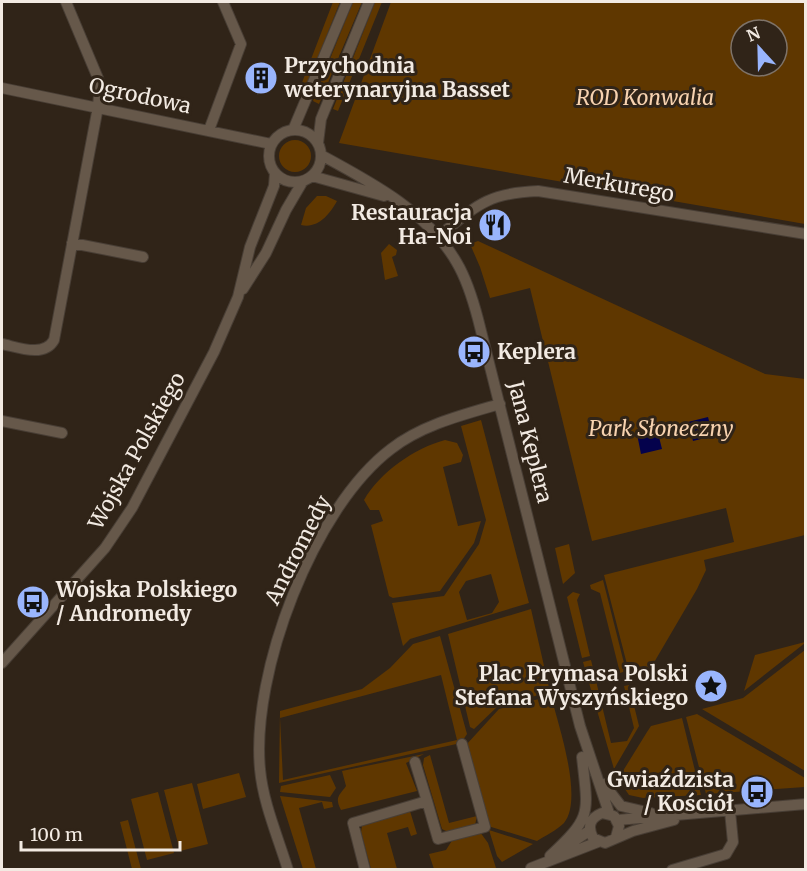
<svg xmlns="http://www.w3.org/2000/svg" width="807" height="871" font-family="Merriweather,serif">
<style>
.green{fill:#5f3700;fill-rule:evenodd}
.water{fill:#04024c}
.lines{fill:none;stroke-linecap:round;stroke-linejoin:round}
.minor-casing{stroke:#483e35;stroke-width:12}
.minor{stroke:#66584a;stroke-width:10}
.labels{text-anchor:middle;stroke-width:6;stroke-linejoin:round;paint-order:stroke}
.poi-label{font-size:21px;font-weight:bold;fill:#f2eae2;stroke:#302418;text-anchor:start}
.street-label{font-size:21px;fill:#f2eae2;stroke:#302418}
.park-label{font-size:21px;font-style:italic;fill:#f7d2af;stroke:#302418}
</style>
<rect width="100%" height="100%" fill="#302418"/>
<path class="green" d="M333,2h7l-38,95 -4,-4z
M353,2h9l-43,102 -6,-3z
M375,2h7l-44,109 -5,-2z
M391,2h414v222l-466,-81zM741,30h36v36h-36z
M279 156a16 16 0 1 1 32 0a16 16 0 1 1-32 0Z
M317,196h9l11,5c-7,13 -19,28 -36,24l5,-17z
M478,241l287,133 40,5v156l-101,25 2,10 -9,19 -48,82 -19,5 -26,-101 130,-33 -8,-34 -134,33 -62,-253 -40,10 -10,-31 -10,-23z
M389,244l8,6 -1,5 -4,2 6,19 -13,4 -4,-27z
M481,420l48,183 -119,36 -7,7 -11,-43 52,-7 35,-52 7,-24 -25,-94zM491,574l8,28 -7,11 -25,7 -8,-28 7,-11z
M445,440l12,3 6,12 -2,7 -18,5 15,59 23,-5 -7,22 -34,48 -47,7 -4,-2 -18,-71 12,-4 -4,-11h-9l-6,-10c16,-28 51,-52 81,-60z
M569,544l6,29 -12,11 -8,-36z
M603,580l23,91 -6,2 -20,-80 -9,-4 -1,-4z
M573,592l7,2 -3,6 13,56 -8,2 -15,-61z
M531,609l19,83 -52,14 -24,23 -4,-2 -22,-93z
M440,636l27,98 -6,9 -182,40 1,-72 82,-22 28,-21 23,-24zM441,675l16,65 -174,40 -3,-62z
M805,642v1l-61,48 11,-36z
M805,650v121l-103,-62 41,-11z
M591,660l20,83 16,-2 7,-13 -10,-42 5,-1 10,41 -25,43 -31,-107z
M551,696c7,28 33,103 13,127 -7,7 -19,13 -27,18l-49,-15 -22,-81 33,-36z
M697,714l108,64v9l-99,7 -20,-77z
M682,718l19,77 -58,3 -14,-3 -11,-16 29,-47 4,-6z
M424,754l-18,9 11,28 -76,19c-7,-13 -1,-15 5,-24l-4,-15z
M430,755l19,68 28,-7 -2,9 -27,7 -6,-3 -19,-64 1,-7z
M239,773l7,24 -43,12 -6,-25z
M330,775l6,13 -6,9 -50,-5 1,-6z
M192,783l16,61 -28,7 -16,-61z
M158,792l16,61 -27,7 -16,-61z
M280,796l52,6 1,5 -9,2 -2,-7 -23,6 17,61h-13z
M410,811l7,23 -6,2 -3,-9 -21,6 10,36h-26l-10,-37 1,-6z
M128,820l13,49h-9l-12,-47z
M489,830l44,14 -31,18 -5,-6z
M480,832l8,11 8,25 -62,1 -5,-15 17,-4 7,-11z"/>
<path class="water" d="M708,417l5,19 -20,5 -5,-19z
M657,429l5,20 -21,5 -4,-20z"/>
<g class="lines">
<defs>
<path id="minor" d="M2,88l269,56
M269 156a26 26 0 1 1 52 0a26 26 0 1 1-52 0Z
M209,130l32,-86 -18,-42
M293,130l54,-128
M318,143l3,-24 48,-117
M321,155c50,27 107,57 136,108 10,17 16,37 21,56l102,407 29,87
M312,176l72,20
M439,236c38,-31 49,-43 99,-45l268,43
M72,243l71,14
M243,289l23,-36 20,-43 17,-29
M2,344c15,3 42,14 52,-4l44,-233 2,-24 -34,-81
M2,421l60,12
M2,663l103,-115 27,-40 82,-156 24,-55 12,-50 24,-61 1,-13
M415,762l12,39
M604,784l17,22 30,7
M617,820l189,-16
M616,837l3,-11 -5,-10 -12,-3c-12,5 -15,13 -9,25l12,5 28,-12 41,-11
M565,847l24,-16
M550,856c43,-40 38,-42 32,-99
M531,868l67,-26
M288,870c-10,-33 -25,-67 -28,-101 -9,-96 53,-261 131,-320 31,-24 71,-34 109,-45
M365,870l-12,-47 74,-22 11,38 47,-12 -23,-83
M672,870l54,-16 7,-12 -3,-31"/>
</defs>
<use href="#minor" class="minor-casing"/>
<use href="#minor" class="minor"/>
</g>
<defs>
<symbol id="building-disc" viewBox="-11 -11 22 22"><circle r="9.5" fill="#99b5fd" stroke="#302418"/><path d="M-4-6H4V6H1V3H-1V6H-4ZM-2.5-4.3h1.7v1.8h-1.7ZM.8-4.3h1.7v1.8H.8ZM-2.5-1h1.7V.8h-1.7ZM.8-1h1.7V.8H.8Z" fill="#111"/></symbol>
<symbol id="restaurant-disc" viewBox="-11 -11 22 22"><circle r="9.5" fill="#99b5fd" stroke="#302418"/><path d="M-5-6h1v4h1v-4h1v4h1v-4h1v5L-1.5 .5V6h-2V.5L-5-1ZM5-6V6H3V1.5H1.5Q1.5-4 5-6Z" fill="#111"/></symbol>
<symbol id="bus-disc" viewBox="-11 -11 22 22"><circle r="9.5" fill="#99b5fd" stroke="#302418"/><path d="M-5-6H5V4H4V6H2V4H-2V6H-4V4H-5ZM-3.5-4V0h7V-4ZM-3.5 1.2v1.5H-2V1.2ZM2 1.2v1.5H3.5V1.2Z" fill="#111"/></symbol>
<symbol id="sight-disc" viewBox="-11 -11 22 22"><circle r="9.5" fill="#99b5fd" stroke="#302418"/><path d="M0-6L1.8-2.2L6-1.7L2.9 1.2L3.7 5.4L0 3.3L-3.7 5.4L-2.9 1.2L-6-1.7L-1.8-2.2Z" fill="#111"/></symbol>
</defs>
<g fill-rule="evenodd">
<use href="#building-disc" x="242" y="59" width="38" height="38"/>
<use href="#restaurant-disc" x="476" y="206" width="38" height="38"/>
<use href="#bus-disc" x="455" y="333" width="38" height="38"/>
<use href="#bus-disc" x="14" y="583" width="38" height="38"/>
<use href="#sight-disc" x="692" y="667" width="38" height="38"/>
<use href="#bus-disc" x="738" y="773" width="38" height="38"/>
</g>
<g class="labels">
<g class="poi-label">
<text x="284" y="73">Przychodnia<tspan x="284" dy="24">weterynaryjna Basset</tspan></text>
<text x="472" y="220" text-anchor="end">Restauracja<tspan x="472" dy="24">Ha-Noi</tspan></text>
<text x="497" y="359">Keplera</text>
<text x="56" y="597">Wojska Polskiego<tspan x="56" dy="24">/ Andromedy</tspan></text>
<text x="688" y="681" text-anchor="end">Plac Prymasa Polski<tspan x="688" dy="24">Stefana Wyszyńskiego</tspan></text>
<text x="734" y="787" text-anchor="end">Gwiaździsta<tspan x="734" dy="24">/ Kościół</tspan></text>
</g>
<g class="street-label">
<text transform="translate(140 96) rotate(12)" y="7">Ogrodowa</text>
<text transform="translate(619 185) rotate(10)" y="7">Merkurego</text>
<text transform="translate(530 442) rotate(76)" y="7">Jana Keplera</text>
<text transform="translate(137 451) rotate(-61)" y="7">Wojska Polskiego</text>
<text transform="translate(298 550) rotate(-63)" y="7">Andromedy</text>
</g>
<g class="park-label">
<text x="645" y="105">ROD Konwalia</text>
<text x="661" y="436">Park Słoneczny</text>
</g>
</g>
<rect width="807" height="871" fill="none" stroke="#f2eae2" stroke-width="6"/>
<g transform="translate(759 48) rotate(338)"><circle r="28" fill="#302418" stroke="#7e7369" stroke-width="1.5"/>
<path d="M0-4.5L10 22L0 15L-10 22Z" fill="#99b5fd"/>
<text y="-9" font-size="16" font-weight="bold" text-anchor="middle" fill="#f2eae2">N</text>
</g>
<path d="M21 841v9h159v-9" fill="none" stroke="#f2eae2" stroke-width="3"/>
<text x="30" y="841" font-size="18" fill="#f2eae2" stroke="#302418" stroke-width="4.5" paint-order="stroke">100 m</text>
</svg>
